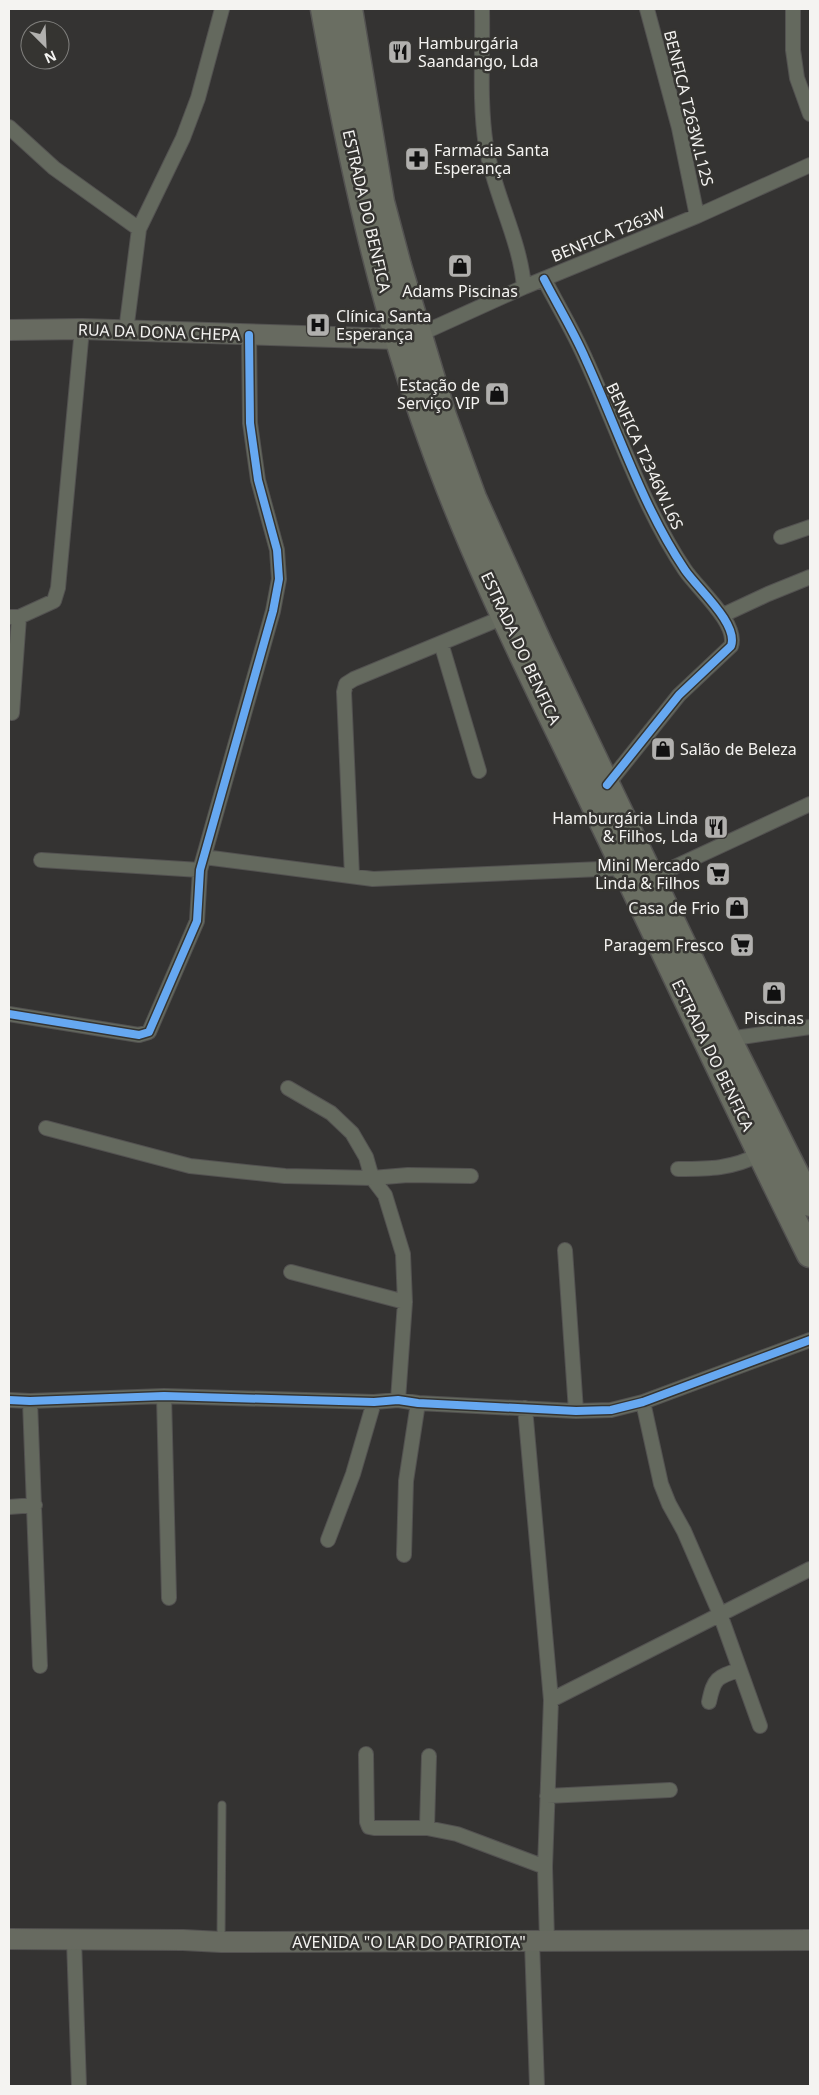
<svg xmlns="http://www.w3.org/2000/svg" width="819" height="2095" font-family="'Noto Sans',sans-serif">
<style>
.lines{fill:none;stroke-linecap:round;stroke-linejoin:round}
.lane-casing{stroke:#535251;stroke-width:9}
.street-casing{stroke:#535251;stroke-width:16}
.secondary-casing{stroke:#535251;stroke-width:22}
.highway-casing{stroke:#535251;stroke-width:29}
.lane{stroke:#64695e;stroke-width:7}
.street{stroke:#64695e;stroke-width:14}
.secondary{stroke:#676a60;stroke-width:20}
.highway{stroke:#6a6e62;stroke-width:26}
.cycleway-casing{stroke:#353431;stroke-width:11}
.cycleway{stroke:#66a8f1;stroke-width:8}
.labels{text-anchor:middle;stroke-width:5;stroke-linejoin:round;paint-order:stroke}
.poi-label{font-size:16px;fill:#f4f3f1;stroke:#353431;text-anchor:end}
.street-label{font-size:16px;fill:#f4f3f1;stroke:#353431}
</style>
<rect width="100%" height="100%" fill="#343332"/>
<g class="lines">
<defs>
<path id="lane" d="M221,1939l1,-134"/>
<path id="street" d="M482,9c1,45 -3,92 4,137 8,48 34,93 38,141
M647,9l32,119 18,88
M793,9v41l4,28 13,36
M9,127l45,41 85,61
M544,279c14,27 30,53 42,81 32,70 56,146 99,210 12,18 54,54 46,76l-52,49 -72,90
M126,331l13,-102 44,-91 15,-40 24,-89
M418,335l106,-48 173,-71 113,-51
M781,537l29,-10
M723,615l45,-21 42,-17
M9,617h10l35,-16 4,-13 24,-259
M441,643l38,128
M12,713l7,-96
M204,857l169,22 251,-11
M41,860l159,10
M352,876l-8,-184 2,-8 8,-5 150,-62
M651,878l159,-74
M9,1014l130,21 10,-3 48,-111 3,-51 73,-259 6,-32 -2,-29 -19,-70 -8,-57 -1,-88
M728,1039l82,-12
M288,1088l43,25 21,20 14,24 6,21 13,17 18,59 2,48 -7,98
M46,1128l144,38 95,10 87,2 36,-3 63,1
M678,1169c32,0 53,0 83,-15
M565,1250l11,161
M291,1272l114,30
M164,1396l5,202
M9,1400l21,1 134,-5 210,6 24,-2 20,3 158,8 35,-1 32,-8 167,-62
M30,1401l10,265
M643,1402l18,82 8,20 15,27 36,83 40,112
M525,1408l26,292 -6,167 2,74
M9,1507l26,-2
M328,1540l25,-66 21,-72
M404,1555l2,-74 12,-78
M551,1700l259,-131
M709,1702c5,-24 8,-25 30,-32
M366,1754l1,68 2,5 5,1h53l30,6 88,33
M547,1796l123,-6
M427,1828l2,-72
M74,1940l5,146
M532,1942l5,144"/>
<path id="secondary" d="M9,330l73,-1 316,10
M9,1939l174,1 38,2 589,-2"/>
<path id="highway" d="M324,9c26,145 57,292 108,432 45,127 107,247 165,369 71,148 140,297 213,444
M349,9l32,193 17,64 45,150 30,82 66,146 189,395 82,164"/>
</defs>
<use href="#lane" class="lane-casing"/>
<use href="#street" class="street-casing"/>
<use href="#secondary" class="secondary-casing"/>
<use href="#highway" class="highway-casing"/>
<use href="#lane" class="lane"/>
<use href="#street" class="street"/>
<use href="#secondary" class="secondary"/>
<use href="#highway" class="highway"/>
<defs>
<path id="cycleway" d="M544,279c14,27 30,53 42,81 32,70 56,146 99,210 12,18 54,54 46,76l-52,49 -72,90
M9,1014l130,21 10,-3 48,-111 3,-51 73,-259 6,-32 -2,-29 -19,-70 -8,-57 -1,-88
M9,1400l21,1 134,-5 210,6 24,-2 20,3 158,8 35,-1 32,-8 167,-62"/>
</defs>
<use href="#cycleway" class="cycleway-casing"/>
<use href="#cycleway" class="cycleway"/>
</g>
<defs>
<symbol id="restaurant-square" viewBox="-11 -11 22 22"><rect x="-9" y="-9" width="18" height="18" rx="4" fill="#b1b0ae" stroke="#353431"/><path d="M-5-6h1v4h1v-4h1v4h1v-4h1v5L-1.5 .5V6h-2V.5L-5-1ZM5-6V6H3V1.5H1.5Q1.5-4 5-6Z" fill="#111"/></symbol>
<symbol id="pharmacy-square" viewBox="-11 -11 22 22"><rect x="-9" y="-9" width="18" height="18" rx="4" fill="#b1b0ae" stroke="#353431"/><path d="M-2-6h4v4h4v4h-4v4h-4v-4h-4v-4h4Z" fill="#111"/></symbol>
<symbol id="shop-square" viewBox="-11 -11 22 22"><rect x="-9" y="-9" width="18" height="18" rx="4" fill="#b1b0ae" stroke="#353431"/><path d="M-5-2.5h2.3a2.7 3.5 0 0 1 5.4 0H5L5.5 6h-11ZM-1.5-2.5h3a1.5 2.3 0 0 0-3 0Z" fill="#111"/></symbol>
<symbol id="hospital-square" viewBox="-11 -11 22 22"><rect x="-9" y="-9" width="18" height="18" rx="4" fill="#b1b0ae" stroke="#353431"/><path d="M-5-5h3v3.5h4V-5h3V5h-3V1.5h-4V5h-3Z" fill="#111"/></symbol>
<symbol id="supermarket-square" viewBox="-11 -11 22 22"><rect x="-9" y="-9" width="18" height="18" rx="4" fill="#b1b0ae" stroke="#353431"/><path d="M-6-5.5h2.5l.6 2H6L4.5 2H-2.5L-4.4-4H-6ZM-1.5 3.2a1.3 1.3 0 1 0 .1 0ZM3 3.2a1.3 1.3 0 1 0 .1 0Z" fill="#111"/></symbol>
</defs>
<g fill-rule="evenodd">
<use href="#restaurant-square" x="386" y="38" width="28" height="28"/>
<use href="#pharmacy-square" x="403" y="145" width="28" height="28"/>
<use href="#shop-square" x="446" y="252" width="28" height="28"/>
<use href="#hospital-square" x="304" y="311" width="28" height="28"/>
<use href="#shop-square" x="483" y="380" width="28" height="28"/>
<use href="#shop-square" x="649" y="735" width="28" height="28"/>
<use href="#restaurant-square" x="702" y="813" width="28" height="28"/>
<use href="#supermarket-square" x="704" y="860" width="28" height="28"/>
<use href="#shop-square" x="723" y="894" width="28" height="28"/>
<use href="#supermarket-square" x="728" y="931" width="28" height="28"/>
<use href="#shop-square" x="760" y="979" width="28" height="28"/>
</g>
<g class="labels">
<g class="poi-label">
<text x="418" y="49" text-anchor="start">Hamburgária<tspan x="418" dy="18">Saandango, Lda</tspan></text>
<text x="434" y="156" text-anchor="start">Farmácia Santa<tspan x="434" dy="18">Esperança</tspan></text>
<text x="460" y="297" text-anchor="middle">Adams Piscinas</text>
<text x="336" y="322" text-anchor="start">Clínica Santa<tspan x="336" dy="18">Esperança</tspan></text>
<text x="480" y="391">Estação de<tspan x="480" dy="18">Serviço VIP</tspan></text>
<text x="680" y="755" text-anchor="start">Salão de Beleza</text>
<text x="698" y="824">Hamburgária Linda<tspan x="698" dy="18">&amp; Filhos, Lda</tspan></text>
<text x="700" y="871">Mini Mercado<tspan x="700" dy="18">Linda &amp; Filhos</tspan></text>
<text x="720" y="914">Casa de Frio</text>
<text x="724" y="951">Paragem Fresco</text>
<text x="774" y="1024" text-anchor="middle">Piscinas</text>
</g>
<g class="street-label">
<text transform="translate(689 108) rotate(76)" y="6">BENFICA T263W.L12S</text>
<text transform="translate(367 211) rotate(77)" y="6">ESTRADA DO BENFICA</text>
<text transform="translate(608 234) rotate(-22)" y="6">BENFICA T263W</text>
<text transform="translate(159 332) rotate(2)" y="6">RUA DA DONA CHEPA</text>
<text transform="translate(645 456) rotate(65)" y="6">BENFICA T2346W.L6S</text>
<text transform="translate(521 648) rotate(65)" y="6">ESTRADA DO BENFICA</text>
<text transform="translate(713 1055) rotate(64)" y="6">ESTRADA DO BENFICA</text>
<text x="409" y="1948">AVENIDA "O LAR DO PATRIOTA"</text>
</g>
</g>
<rect width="819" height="2095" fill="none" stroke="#f4f3f1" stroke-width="20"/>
<g transform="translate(45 45) rotate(156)"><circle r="24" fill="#353431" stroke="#81807e"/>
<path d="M0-4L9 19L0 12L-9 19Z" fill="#b1b0ae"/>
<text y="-8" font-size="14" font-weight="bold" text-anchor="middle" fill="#f4f3f1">N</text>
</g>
</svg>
